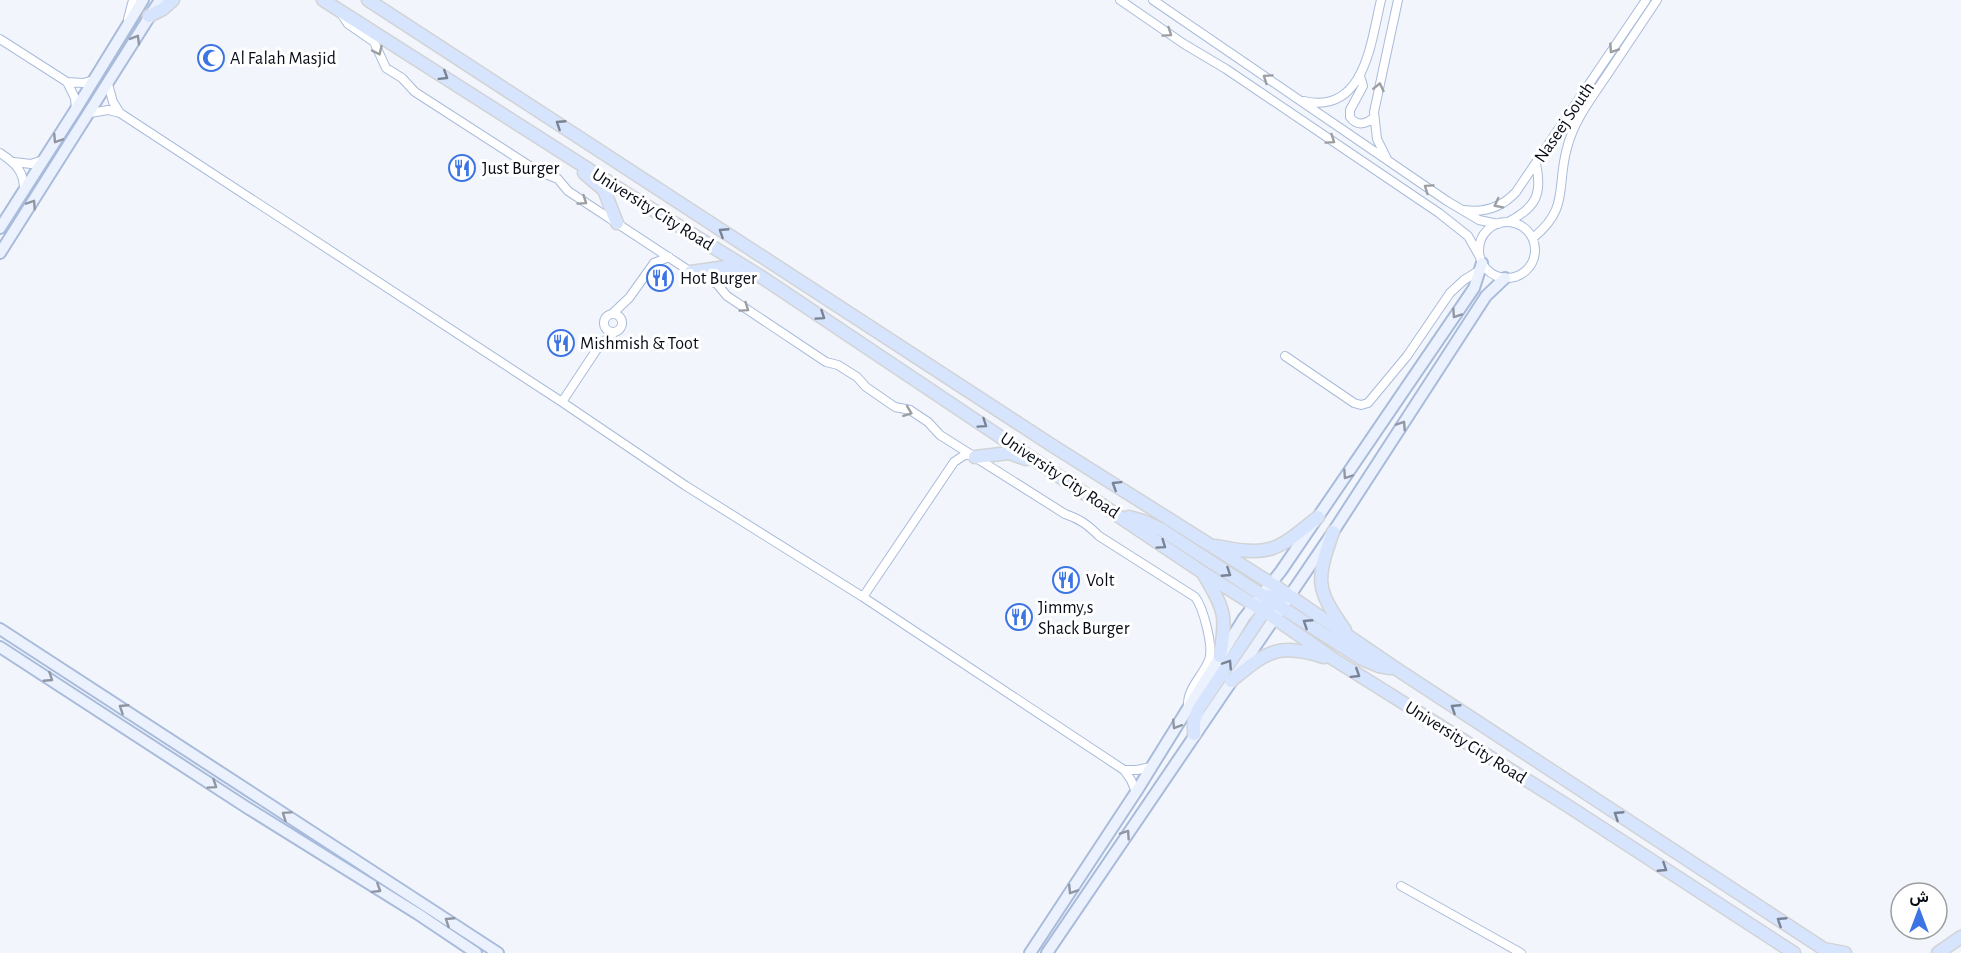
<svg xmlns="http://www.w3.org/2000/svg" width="1961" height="953" font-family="'Alegreya Sans',Vazirmatn,sans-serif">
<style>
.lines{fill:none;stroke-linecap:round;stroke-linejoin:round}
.street-casing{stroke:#a9bbdb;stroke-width:10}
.secondary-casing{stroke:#a9bbdb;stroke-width:14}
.primary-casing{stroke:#d2d3d5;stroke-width:15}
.street{stroke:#fff;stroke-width:8}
.secondary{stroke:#ebf2fe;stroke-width:10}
.primary{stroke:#d6e4fd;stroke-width:12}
.oneway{stroke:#9c9ea2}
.oneway2{stroke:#9096a2}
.oneway3{stroke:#798396}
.labels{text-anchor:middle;stroke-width:6;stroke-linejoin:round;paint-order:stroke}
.poi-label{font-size:18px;fill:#070c17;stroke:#fff;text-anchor:start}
.street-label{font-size:18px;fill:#070c17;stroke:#fff}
</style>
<rect width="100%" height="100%" fill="#f2f6fc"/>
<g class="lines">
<defs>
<path id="street" d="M1120,0l64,44 42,25 213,144 29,23 12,21
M1153,0l294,201 32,19 19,4
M340,12l8,12 26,18 12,26 16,10 13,14 121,78 22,9 10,12 120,79 29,14 10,12 99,66 12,3 19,12 9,10 29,20 15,3 18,12 12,13 125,79c15,5 23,11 34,22l96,61c8,10 19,50 14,63 -6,16 -22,28 -21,46
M128,19l5,-19
M0,39l67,43 8,16 1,11
M1360,76l3,10 -13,24v7c7,10 17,7 24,0
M67,82l16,1 11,-3
M108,84l5,18 7,11 442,289 124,84 177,111 261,173 7,10 5,12
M1304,101c61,14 67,-60 77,-101
M90,113l18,-3 12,3
M0,153c15,10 24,18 24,36
M1387,159l-10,-20 -3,-27 24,-112
M14,162l17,2 12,-4
M1464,210c20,3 38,-3 52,-18l130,-192
M1508,222c27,-14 35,-27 28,-58
M1479 250a28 28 0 1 1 56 0a28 28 0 1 1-56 0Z
M1533,238c37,-30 23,-51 34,-90 7,-28 26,-52 42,-76 16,-24 32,-48 48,-72
M612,314l17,-16 25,-35 15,-6
M604 323a9 9 0 1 1 18 0a9 9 0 1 1-18 0Z
M1285,356l69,47 7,2 7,-2 39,-47 43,-63 14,-13 16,-10
M562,402l37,-56 16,-14
M863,597l91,-135 9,-6 7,-2
M1124,770h13l14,-3
M1401,886l120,67"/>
<path id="secondary" d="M0,228l76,-119 67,-109
M0,253l160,-253
M0,629l498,324
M0,647l246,160 172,107 58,39
M1030,953l106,-161 108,-174 37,-47 193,-283 8,-25
M1047,953l286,-421 153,-236 19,-18"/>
<path id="primary" d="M323,0l309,197 131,81 439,294 71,45 62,43 233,146 226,147
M368,0l685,446 219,138 123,84 435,285
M149,16l14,-7 10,-9
M584,173l20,17 13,33
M691,272l35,-5 19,8
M975,457l34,-4 17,6
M1129,517l14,4 19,9 100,65 13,3 13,-2
M1333,532c-17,48 -18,56 12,98
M1216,546c55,11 60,5 102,-29
M1204,575c21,35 23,41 16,81
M1266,602l12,3 84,54 17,7 11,2
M1231,681c36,-29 45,-39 93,-24
M1194,734v-13l5,-13 68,-101
M1824,949l21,4
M1938,953l23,-16"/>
</defs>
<use href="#street" class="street-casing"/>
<use href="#secondary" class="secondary-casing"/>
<use href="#primary" class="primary-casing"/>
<use href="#street" class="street"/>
<use href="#secondary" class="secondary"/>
<use href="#primary" class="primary"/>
</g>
<defs><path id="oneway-chevron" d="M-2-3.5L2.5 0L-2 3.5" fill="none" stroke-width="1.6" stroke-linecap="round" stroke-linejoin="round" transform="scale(1.5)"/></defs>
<g class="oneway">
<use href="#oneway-chevron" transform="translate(1168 33) rotate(34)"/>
<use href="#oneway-chevron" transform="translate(1613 49) rotate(124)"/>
<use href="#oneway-chevron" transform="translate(378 51) rotate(65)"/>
<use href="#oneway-chevron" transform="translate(1267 78) rotate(-146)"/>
<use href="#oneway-chevron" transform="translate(1379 87) rotate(-78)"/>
<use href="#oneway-chevron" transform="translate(1331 140) rotate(34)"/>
<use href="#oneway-chevron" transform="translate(1428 188) rotate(-146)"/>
<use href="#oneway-chevron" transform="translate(583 201) rotate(34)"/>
<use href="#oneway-chevron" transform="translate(1498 204) rotate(153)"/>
<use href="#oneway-chevron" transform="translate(745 308) rotate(34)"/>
<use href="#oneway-chevron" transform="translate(908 412) rotate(21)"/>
</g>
<g class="oneway2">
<use href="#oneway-chevron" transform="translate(136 39) rotate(-59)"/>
<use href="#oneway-chevron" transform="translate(57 139) rotate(123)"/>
<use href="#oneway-chevron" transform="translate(32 204) rotate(-57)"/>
<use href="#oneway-chevron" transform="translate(1456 314) rotate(124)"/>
<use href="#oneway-chevron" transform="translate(1402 425) rotate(-57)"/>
<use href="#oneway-chevron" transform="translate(1347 475) rotate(124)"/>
<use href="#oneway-chevron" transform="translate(49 678) rotate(33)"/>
<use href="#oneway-chevron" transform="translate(123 708) rotate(-147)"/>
<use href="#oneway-chevron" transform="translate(1176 725) rotate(122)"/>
<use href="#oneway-chevron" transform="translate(213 785) rotate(34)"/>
<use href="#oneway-chevron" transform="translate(286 815) rotate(-146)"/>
<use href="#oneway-chevron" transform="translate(1126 834) rotate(-56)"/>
<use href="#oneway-chevron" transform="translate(377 889) rotate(32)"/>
<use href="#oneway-chevron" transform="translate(1072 890) rotate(123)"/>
<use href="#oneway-chevron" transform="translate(449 921) rotate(-147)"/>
</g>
<g class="oneway3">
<use href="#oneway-chevron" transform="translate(444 76) rotate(32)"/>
<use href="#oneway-chevron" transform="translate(560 124) rotate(-147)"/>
<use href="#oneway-chevron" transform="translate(723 232) rotate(-147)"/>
<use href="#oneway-chevron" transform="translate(821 316) rotate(34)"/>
<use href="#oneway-chevron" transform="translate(983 424) rotate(34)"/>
<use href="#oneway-chevron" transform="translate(1116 485) rotate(-148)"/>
<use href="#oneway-chevron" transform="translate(1162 545) rotate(35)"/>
<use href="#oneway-chevron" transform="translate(1227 573) rotate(33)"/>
<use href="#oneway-chevron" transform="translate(1307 623) rotate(-147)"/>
<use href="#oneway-chevron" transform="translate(1228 664) rotate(-57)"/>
<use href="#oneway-chevron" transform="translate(1356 674) rotate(32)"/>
<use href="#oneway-chevron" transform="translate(1455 708) rotate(-147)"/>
<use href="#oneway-chevron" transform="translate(1618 815) rotate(-147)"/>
<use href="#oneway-chevron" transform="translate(1663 868) rotate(33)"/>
<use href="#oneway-chevron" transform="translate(1781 921) rotate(-147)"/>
</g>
<defs>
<symbol id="mosque-ring" viewBox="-11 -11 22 22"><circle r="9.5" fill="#fff" stroke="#3c74e4" stroke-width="1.5"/><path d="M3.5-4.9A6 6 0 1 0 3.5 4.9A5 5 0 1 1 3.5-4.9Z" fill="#3c74e4"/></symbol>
<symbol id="restaurant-ring" viewBox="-11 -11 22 22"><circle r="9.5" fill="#fff" stroke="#3c74e4" stroke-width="1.5"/><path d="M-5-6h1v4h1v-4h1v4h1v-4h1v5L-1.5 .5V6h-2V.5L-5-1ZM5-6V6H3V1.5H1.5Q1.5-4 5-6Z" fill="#3c74e4"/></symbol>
</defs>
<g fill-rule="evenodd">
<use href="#mosque-ring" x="196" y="43" width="30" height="30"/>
<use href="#restaurant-ring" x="447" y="153" width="30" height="30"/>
<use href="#restaurant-ring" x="645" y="263" width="30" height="30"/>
<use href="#restaurant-ring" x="546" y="328" width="30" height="30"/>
<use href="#restaurant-ring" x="1051" y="565" width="30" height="30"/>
<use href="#restaurant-ring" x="1004" y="602" width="30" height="30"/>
</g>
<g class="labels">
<g class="poi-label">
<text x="230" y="64">Al Falah Masjid</text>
<text x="482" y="174">Just Burger</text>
<text x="680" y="284">Hot Burger</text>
<text x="580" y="349">Mishmish &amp; Toot</text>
<text x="1086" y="586">Volt</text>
<text x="1038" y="613">Jimmy,s<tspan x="1038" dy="21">Shack Burger</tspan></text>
</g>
<g class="street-label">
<text transform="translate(1564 122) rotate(-56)" y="6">Naseej South</text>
<text transform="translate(653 209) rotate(32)" y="6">University City Road</text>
<text transform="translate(1060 475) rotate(34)" y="6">University City Road</text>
<text transform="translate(1466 742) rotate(32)" y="6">University City Road</text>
</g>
</g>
<g transform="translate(1919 911)"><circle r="28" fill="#ffffff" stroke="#9c9ea2" stroke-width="1.5"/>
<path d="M0-4.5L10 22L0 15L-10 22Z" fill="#3c74e4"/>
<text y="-9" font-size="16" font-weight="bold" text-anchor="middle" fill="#070c17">ش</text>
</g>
</svg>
